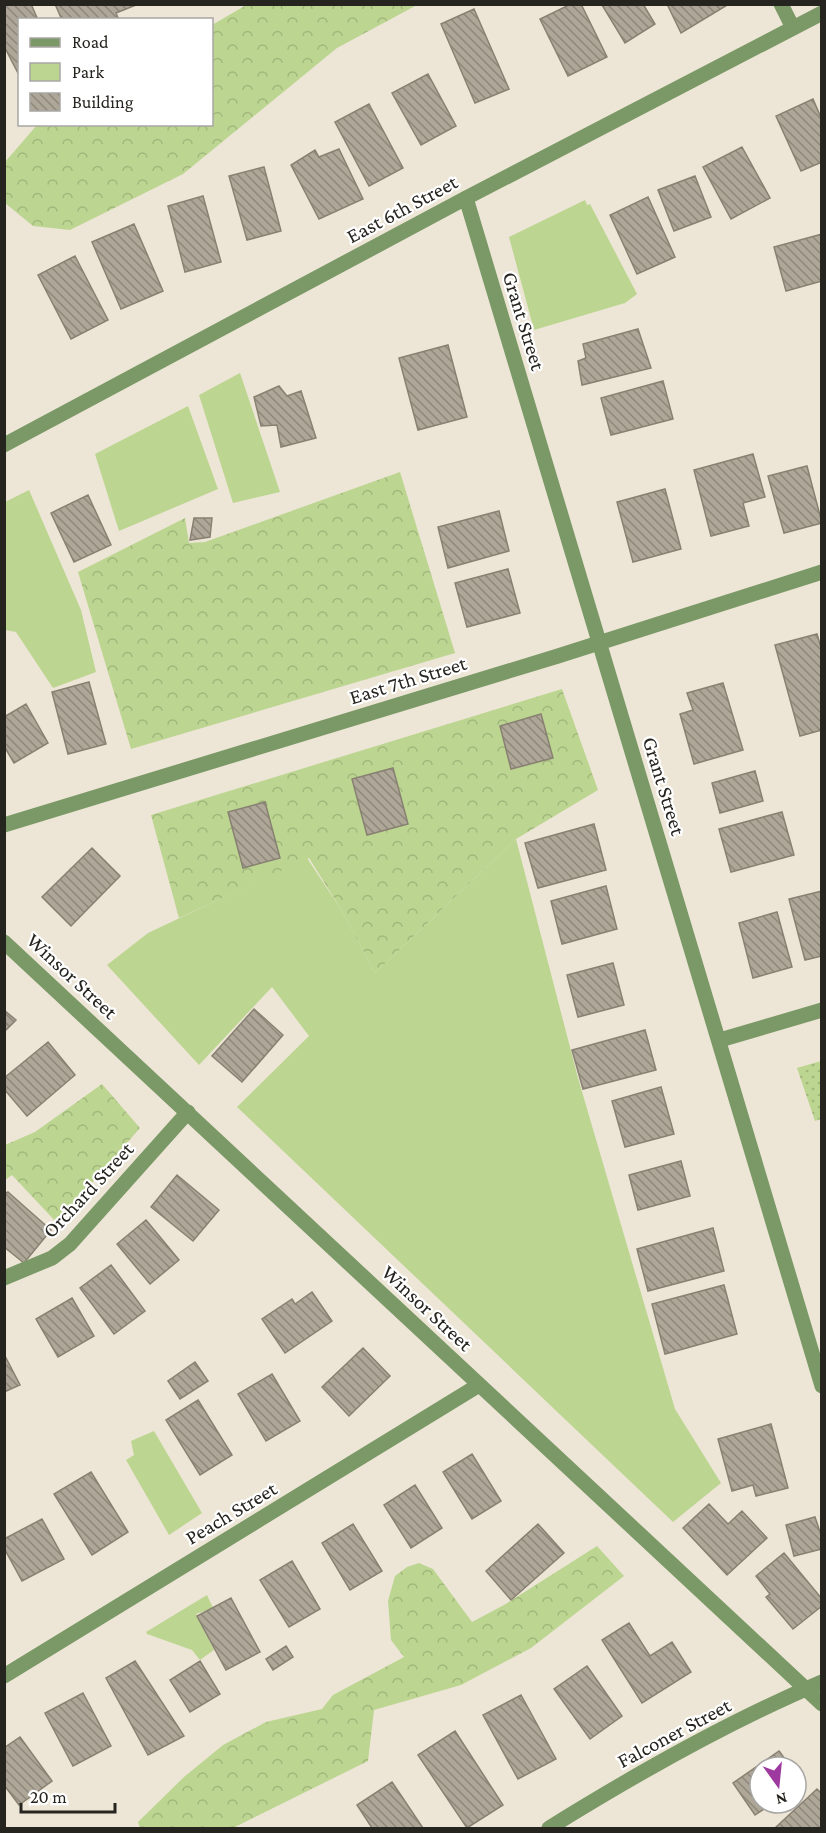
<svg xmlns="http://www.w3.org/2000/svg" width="826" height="1833" font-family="'Crimson Pro',serif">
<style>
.green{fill:#bcd590}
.forest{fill:url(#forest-crowns)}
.garden{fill:url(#garden-dots)}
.building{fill:url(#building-back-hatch);stroke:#888172;stroke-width:1.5}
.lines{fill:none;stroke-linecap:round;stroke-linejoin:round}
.minor{stroke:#7b9966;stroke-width:15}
.labels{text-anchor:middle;stroke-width:4.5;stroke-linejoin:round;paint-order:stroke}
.street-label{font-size:21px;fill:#26241e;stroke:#fff}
</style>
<defs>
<pattern id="forest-crowns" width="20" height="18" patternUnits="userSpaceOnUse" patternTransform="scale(1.5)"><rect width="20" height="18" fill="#bcd590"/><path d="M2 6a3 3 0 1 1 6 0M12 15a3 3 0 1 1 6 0" fill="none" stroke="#a1b77c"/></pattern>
<pattern id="garden-dots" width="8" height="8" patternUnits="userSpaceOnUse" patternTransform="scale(1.5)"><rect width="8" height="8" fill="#bcd590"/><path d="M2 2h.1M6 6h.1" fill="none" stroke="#a1b77c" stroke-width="1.8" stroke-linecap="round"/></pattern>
<pattern id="building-back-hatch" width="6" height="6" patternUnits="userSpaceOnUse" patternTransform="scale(1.5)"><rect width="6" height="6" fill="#aea798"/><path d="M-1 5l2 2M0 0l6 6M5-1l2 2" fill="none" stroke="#8d887b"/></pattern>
</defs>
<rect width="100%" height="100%" fill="#ede6d6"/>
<path class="green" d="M585,200l2,5 3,-1 47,90 -12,9 -91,27 -25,-93z
M240,373l40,119 -47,11 -34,-108z
M188,406l30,83 -99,42 -24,-77z
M29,490l52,120 15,62 -43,16 -37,-56 -11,-2v-128z
M516,839l62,239 97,331 46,74 -48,39 -436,-415 72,-71 -37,-49 -73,78 -92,-100 41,-32 159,-75 35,53 33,62z
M154,1431l48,82 -33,22 -43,-75 8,-5 -3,-14z
M207,1595l6,13 -17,6 18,36 -14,10 -8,-10 -45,-16 -1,-2z"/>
<path class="forest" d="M248,4l169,1 -80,43 -154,126 -113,56 -37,-4 -28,-23v-41l32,-37 175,-1v-99z
M400,472l55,181 -324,96 -53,-177 107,-54 4,25 16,-1z
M562,689l36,101 -82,49 -141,134 -33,-62 -33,-53 -130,60 -28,-103z
M102,1084l38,44 -83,95 -45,-48 -7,5v-35l30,-13z
M597,1546l27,30 -93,72 -70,37 -87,25 -6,51 -135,67h-93l-2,-6 46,-45 39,-32 43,-23 56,-13 11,-14 71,-38 -13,-17 -3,-39 7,-25 12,-9 12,-4 14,6 39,53 32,-17z"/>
<path class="garden" d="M821,1061v58l-6,2 -18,-53z"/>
<path class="building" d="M4,4h27l7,16h-18v57l-16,-31z
M55,4h81v1l-20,8 3,7h-57z
M571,4h10l26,53 -39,19 -28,-57z
M643,4l12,20 -30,19 -23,-38z
M667,4h62l-48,29z
M474,9l35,80 -34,14 -34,-79z
M428,74l28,52 -35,19 -29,-52z
M813,99l9,21v42l-21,9 -25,-55z
M369,104l34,64 -34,18 -34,-64z
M742,147l28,51 -39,21 -28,-52z
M339,149l24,50 -44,20 -28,-54 24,-15 4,7z
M264,167l17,64 -34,9 -18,-64z
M695,176l16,41 -37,14 -16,-41z
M203,196l18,66 -36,10 -17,-66z
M648,197l27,60 -38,17 -27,-59z
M134,224l29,67 -42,18 -29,-67z
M822,234v47l-36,10 -12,-44z
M75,256l33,64 -37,19 -33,-64z
M638,329l13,39 -69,17 -4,-24 8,-3 -3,-14z
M448,345l19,72 -49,13 -19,-72z
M663,381l10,38 -62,16 -10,-37z
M279,386l8,10 14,-5 15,47 -35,9 -4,-22 -16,1 -7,-29z
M753,454l12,43 -22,6 6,23 -38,10 -17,-66z
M807,466l15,57 -38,10 -16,-57z
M665,489l16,60 -48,13 -16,-60z
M88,495l23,50 -37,17 -23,-49z
M499,511l10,40 -61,17 -10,-41z
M194,518h18l-2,19 -20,3z
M508,569l12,44 -53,14 -12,-44z
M817,634l5,17v79l-22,6 -25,-91z
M89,682l17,62 -38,10 -16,-62z
M723,683l20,67 -49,14 -14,-50 13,-4 -6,-17z
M26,704l22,39 -34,20 -10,-17v-29z
M541,714l12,44 -42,11 -11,-43z
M393,768l15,56 -41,11 -15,-56z
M755,771l8,30 -43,12 -8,-30z
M265,802l15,56 -37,10 -15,-56z
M782,812l12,43 -63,17 -12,-43z
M594,824l12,46 -68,18 -13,-45z
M92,848l28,28 -49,50 -29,-29z
M606,886l11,43 -55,15 -11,-43z
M822,891v65l-17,4 -16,-61z
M777,912l15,55 -39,11 -14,-55z
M613,963l11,42 -46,12 -11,-42z
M254,1009l29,26 -41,47 -30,-26z
M4,1010l12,10 -12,12z
M645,1030l11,40 -73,19 -11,-39z
M48,1042l27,33 -48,41 -23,-27v-11z
M661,1087l13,47 -49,13 -13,-46z
M681,1161l9,35 -52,14 -9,-35z
M177,1175l42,35 -26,31 -42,-34z
M8,1192l43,38 -27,33 -20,-16v-53z
M146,1220l33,40 -29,24 -33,-40z
M713,1228l11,43 -76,20 -11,-42z
M111,1265l34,46 -31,23 -34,-46z
M724,1285l13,49 -72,20 -13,-50z
M312,1292l20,29 -47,32 -23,-34 30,-20 3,5z
M72,1298l22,38 -36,21 -22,-38z
M363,1348l27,28 -41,40 -27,-29z
M4,1354l16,31 -16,7z
M195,1362l13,19 -28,18 -12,-18z
M272,1374l28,47 -34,20 -28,-47z
M198,1400l34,55 -32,20 -34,-55z
M771,1424l17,64 -32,8 -3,-11 -21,6 -14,-52z
M472,1454l29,47 -29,18 -29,-47z
M91,1472l37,60 -36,23 -38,-61z
M415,1485l27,43 -31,20 -27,-43z
M709,1504l19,20 14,-13 25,27 -40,37 -44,-47z
M815,1517l7,21v11l-28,7 -8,-31z
M42,1519l22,40 -42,22 -18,-33v-9z
M353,1524l29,47 -32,19 -28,-47z
M538,1524l26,29 -53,47 -25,-29z
M784,1553l38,46v7l-29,23 -27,-32 4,-3 -14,-18z
M292,1561l28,48 -31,18 -29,-47z
M231,1598l29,54 -34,18 -29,-54z
M629,1623l21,33 22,-14 19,30 -49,31 -40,-63z
M286,1646l7,11 -20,13 -7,-11z
M135,1661l49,75 -36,19 -42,-77z
M200,1661l20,33 -30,18 -20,-32z
M587,1666l35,50 -32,23 -36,-50z
M83,1693l28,53 -38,20 -28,-53z
M521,1695l35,64 -38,20 -35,-64z
M455,1731l48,74 -36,23 -49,-73z
M20,1737l32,44 -33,24 -15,-20v-37z
M779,1751l12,16h-31v36h13l-18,12 -22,-32z
M392,1782l31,46h-51l-15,-23z
M817,1789l5,5v34h-47z"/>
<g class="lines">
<path class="minor" d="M781,4l12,24
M466,198l356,1188
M4,445l462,-247 356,-185
M4,825l554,-169 264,-84
M4,942l818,762
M720,1040l102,-30
M4,1278l48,-20 18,-14 118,-132
M4,1676l475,-291
M549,1828c87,-54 178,-106 273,-146"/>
</g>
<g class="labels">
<g class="street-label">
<text transform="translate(402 209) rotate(-28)" y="7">East 6th Street</text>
<text transform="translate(524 321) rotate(73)" y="7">Grant Street</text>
<text transform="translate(408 680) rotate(-17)" y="7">East 7th Street</text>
<text transform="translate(664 786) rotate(73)" y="7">Grant Street</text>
<text transform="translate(72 976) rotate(43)" y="7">Winsor Street</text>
<text transform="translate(88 1190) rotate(-47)" y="7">Orchard Street</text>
<text transform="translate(427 1308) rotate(43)" y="7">Winsor Street</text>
<text transform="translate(231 1513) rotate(-31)" y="7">Peach Street</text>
<text transform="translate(674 1733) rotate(-28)" y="7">Falconer Street</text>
</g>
</g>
<rect width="826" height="1833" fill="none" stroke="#26241e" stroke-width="12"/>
<rect x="18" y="18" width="195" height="108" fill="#ffffff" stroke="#a8a7a5" stroke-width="1.5"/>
<rect x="30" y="38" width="30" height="9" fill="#7b9966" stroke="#a8a7a5" stroke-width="1.5"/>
<text x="72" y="48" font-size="18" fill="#26241e">Road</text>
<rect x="30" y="63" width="30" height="18" fill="#bcd590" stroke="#a8a7a5" stroke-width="1.5"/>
<text x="72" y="78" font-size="18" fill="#26241e">Park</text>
<rect x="30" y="93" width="30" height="18" fill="url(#building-back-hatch)" stroke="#a8a7a5" stroke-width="1.5"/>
<text x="72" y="108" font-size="18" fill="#26241e">Building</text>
<g transform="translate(778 1785) rotate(165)"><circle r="28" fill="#ffffff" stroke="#a8a7a5" stroke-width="1.5"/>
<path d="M0-4.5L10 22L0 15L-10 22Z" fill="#9d399f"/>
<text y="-9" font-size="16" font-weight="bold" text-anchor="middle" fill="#26241e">N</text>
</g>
<path d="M21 1803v9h94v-9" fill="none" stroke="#26241e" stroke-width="3"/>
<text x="30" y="1803" font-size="18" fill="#26241e" stroke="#ffffff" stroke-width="4.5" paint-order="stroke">20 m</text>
</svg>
